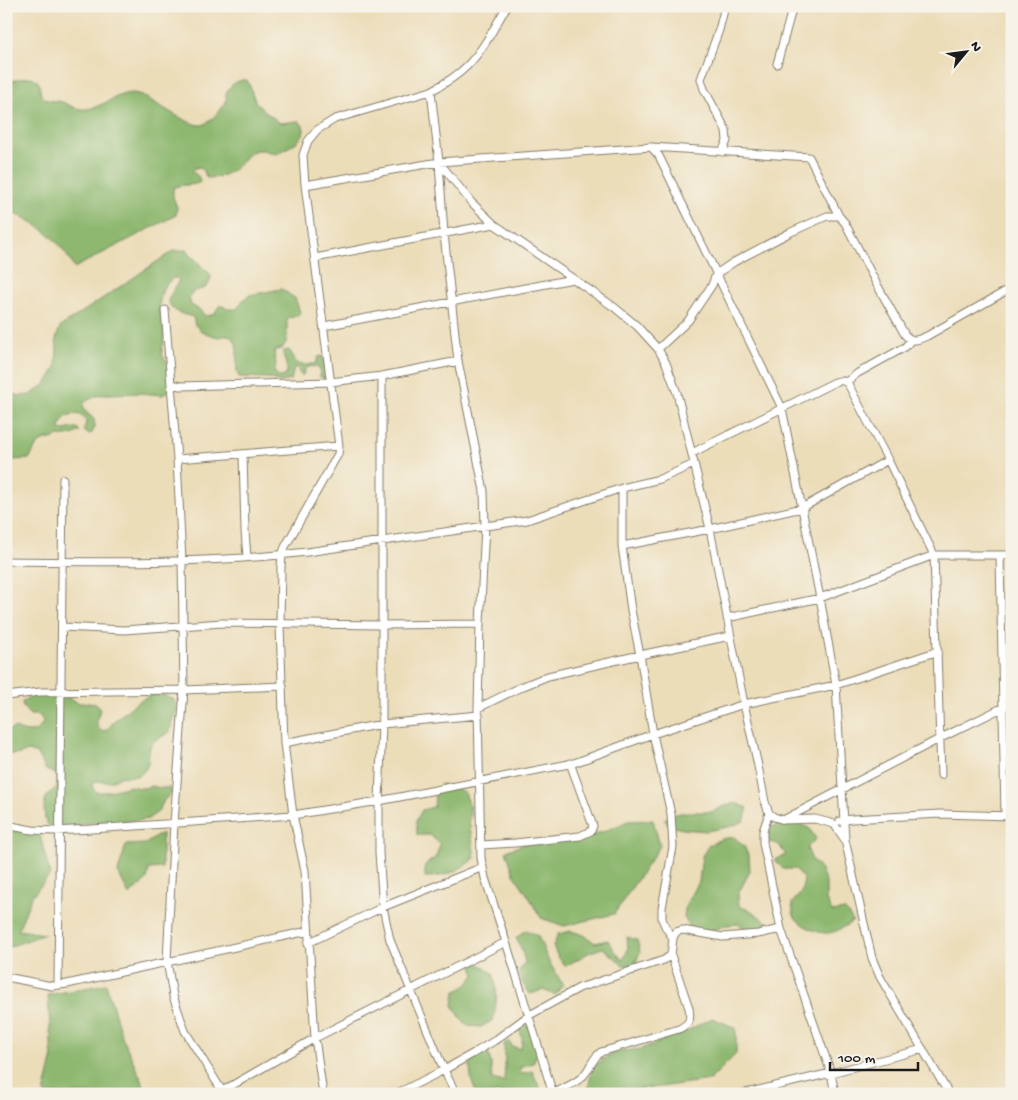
<svg xmlns="http://www.w3.org/2000/svg" width="1018" height="1100" font-family="'Gochi Hand',sans-serif">
<style>
.forest{fill:#8eb870;stroke:#556a46}
.lines{fill:none;stroke-linecap:round;stroke-linejoin:round}
.street-casing{stroke:#847c6a;stroke-width:9}
.street{stroke:#fff;stroke-width:7}
</style>
<rect width="100%" height="100%" fill="#f7f3e8"/>
<filter id="ink" filterUnits="userSpaceOnUse"><feTurbulence type="fractalNoise" baseFrequency=".02" numOctaves="2"/><feDisplacementMap in="SourceGraphic" scale="10" xChannelSelector="R" yChannelSelector="G"/><feConvolveMatrix kernelMatrix="1 2 1 2 8 2 1 2 1" color-interpolation-filters="sRGB"/></filter>
<filter id="wash" filterUnits="userSpaceOnUse"><feTurbulence type="fractalNoise" baseFrequency=".0096" numOctaves="4" result="noise"/><feDisplacementMap in="SourceGraphic" scale="20" xChannelSelector="R" yChannelSelector="G"/><feGaussianBlur stdDeviation="1.12" result="paint"/><feColorMatrix in="noise" values="0 0 0 0 0 0 0 0 0 0 0 0 0 0 0 0 0 1.4 0 .05"/><feComposite in="paint" operator="in"/></filter>
<g filter="url(#wash)">
<rect width="100%" height="100%" fill="#ecddb9"/>
<path class="forest" d="M31,77c14,5 5,15 13,21 5,4 13,2 18,4 6,2 12,7 18,7 22,3 40,-23 61,-14 13,6 49,32 61,30 7,-1 22,-18 24,-24 0,-2 0,-5 0,-7 3,-9 12,-15 21,-14 4,7 6,18 10,24 6,7 16,13 23,19l19,-2c16,15 -11,26 -22,33 -6,-1 -14,-5 -19,-4 -11,1 -17,14 -25,20 -7,5 -17,8 -26,8l-4,-8 -4,-3 -4,1 -3,3c4,4 8,5 8,11 -8,5 -18,1 -27,6v9l4,10 -1,8 -102,53c-13,-28 -39,-48 -68,-58v-127l16,-5z
M186,250l5,7 4,2 6,7 7,6 3,4c-3,21 -16,7 -22,22l2,7 9,5 4,5 3,1 7,-2 5,-8h4l4,3h10l6,-9 7,-5 31,-6c5,2 9,7 14,9l5,14 -2,4 -11,2v23l-5,8 -7,1 -1,5 2,8 -2,9 6,5 5,-1c5,-6 -1,-15 -2,-23l1,-2 5,-1c3,3 4,7 6,11 5,6 14,4 21,2l2,-6 5,-1 3,17 -1,2 -3,3 -2,-1 -1,-9c-4,-1 -12,-3 -14,1 -1,2 -1,4 -2,6h-2l-2,-2v-4l-2,-2 -3,1c-2,4 -1,8 -3,12l-11,2 -12,-4 -29,-1c-7,-15 5,-32 -10,-42l-11,2 -16,-5 -7,-7 -2,-8c-11,-3 -22,-5 -25,-17 3,-7 8,-13 11,-20l-2,-2h-4l-10,10 -4,17 1,9 4,14v15l-2,5v6l11,20 -1,16 -10,5 -21,-2 -35,1 -10,2 -10,5 -3,4 3,7c7,7 8,3 9,15l-3,6 -3,1 -4,-2 -1,-2c0,-1 2,-7 2,-8 -1,-10 -16,-9 -21,-4 -3,3 -5,7 -5,11 5,3 11,-2 17,-1l3,3c-6,4 -14,6 -21,5 -6,4 -14,2 -21,8 -4,4 -5,10 -9,15 -10,2 -18,-3 -23,9v-76l14,4 10,-1 16,-11 10,-16 1,-19 -1,-10 4,-12 113,-76z
M34,693c6,2 13,4 20,4 4,-1 7,-1 12,0 5,1 9,5 14,6 9,1 16,-4 20,7 -3,8 -6,14 1,21 8,-1 9,-5 14,-11 3,-3 6,-5 9,-7 11,-9 22,-20 38,-18 3,1 8,2 11,4 7,8 2,14 -1,22 -1,3 0,7 -2,11 -4,3 -13,6 -17,10 -8,9 0,23 -11,31 -8,6 -15,2 -23,4 -3,1 -5,3 -7,4 -8,2 -11,-2 -19,2l-1,4 5,5h9l24,-6 9,2h5l8,-2 8,2h9l3,2 -1,4 -7,6 -5,11 -4,3 -7,5 -5,1 -56,3 -17,4h-18l-5,-3 -2,-5 -1,-10 1,-9 2,-4 10,-9 1,-12 -12,-5 -9,-16 -9,-3 -8,3h-14v-23l9,-3c11,5 21,7 28,-5 -1,-8 -6,-8 -13,-8l-7,-8 -1,-5z
M441,784l13,3 11,6 5,13 -1,14 6,38c-17,13 -27,19 -50,19v-12l11,-8 4,-13 -10,-9h-13l-1,-14 6,-11 12,-3 1,-12z
M735,803l13,5 -4,13 -12,5 -25,5 -24,-2 -13,-3 -6,-7 11,-5 12,-2h25l12,-6z
M653,820l7,26 -46,68 -50,12 -23,-8 -12,-21 -15,-23 -8,-23 24,-9 51,-4 24,-7 23,-10z
M783,822l13,1 13,5 7,11 -9,9 5,12 9,10 5,12v18l6,12 13,-2 8,11c-7,5 -16,11 -25,12 -10,1 -30,-8 -34,-18 -2,-3 -1,-8 -2,-12l9,-10 3,-13 -8,-11h-13l-9,-9 12,-5 -8,-11 -12,-3 5,-13z
M6,828l33,3 11,44 -18,21 -14,34 27,4 -39,14z
M162,833v35l-13,1 -2,11 -18,15 -11,-23 8,-27 19,-1z
M734,837l10,9 5,11 1,14 -12,23 1,12 12,5 19,13 -9,8h-13l-9,-8 -13,1 -12,5 -13,3 -11,-5 -6,-11 2,-13 13,-22 3,-26 7,-11 12,-6z
M526,930l12,6 11,26 14,23 -8,10 -12,-5 -13,4 -7,-10 -5,-12 7,-10 -3,-12 -6,-12z
M571,931l13,4 11,8 13,-3 7,11 8,10 5,-12 -1,-12 10,3 3,12 -5,13h-13l-9,-9 -10,-8 -13,4 -24,14 -8,-9 -5,-11 5,-12z
M471,962l12,4 10,7c5,20 4,27 0,47l-12,7 -13,-1 -8,-9 -7,-12 2,-13 12,-7 8,-10z
M106,984l15,50 24,54 23,6h-124l8,-34 -4,-65z
M712,1018l24,10v26l-26,26 -50,7 -26,2 -11,5h-31l-5,-2 6,-26 22,-14 26,-3 48,-19z
M523,1024l7,3 8,24 -5,12 -13,4 1,7 11,-3 11,23h-40l-8,-1 -1,1h-15l-3,-1 -5,-14 -1,-14 6,-12 12,-3 3,14 1,15 12,3 1,-19 -1,-19 5,-3 3,5 8,3c4,-8 2,-13 -2,-21z"/>
</g>
<g filter="url(#ink)">
<g class="lines">
<defs>
<path id="street" d="M776,6l16,4
M777,64l16,-58
M431,91l8,71 32,40 23,22 120,83 23,19 21,23 8,14 11,30 33,136 34,175 13,57 8,41 4,11 5,4 10,3 31,-1 19,5 11,16 27,118 8,19 69,117
M651,147l8,9 123,252 38,190 16,87 9,154
M722,152l5,-11 -1,-11 -22,-41 -3,-10 18,-49 6,-24
M439,163l5,71 14,127 26,130 1,35 -5,98 -2,84 3,150 4,20 21,64 47,152c10,-6 23,-10 31,-19 8,-9 6,-14 17,-23l78,-23c11,-6 12,-9 10,-21l-18,-53
M305,185l134,-23 212,-15 158,10 30,59 6,7 30,58 30,54c8,8 13,5 22,1l79,-45 6,-2
M315,258l179,-34
M165,310l12,149 5,102 2,129 -10,133 -7,138 6,35 12,35 39,63
M324,326l249,-47
M658,349l30,-28 24,-36 4,-11 18,-12 55,-29 38,-17h12
M382,376v348l-3,77v52l4,54 7,33 54,130 12,24
M846,382l12,-9 47,-26 6,-7
M171,384l10,2 149,-4 52,-6 76,-15
M692,453l143,-71c6,-2 9,-2 13,2l40,76 46,95 7,220
M243,454l2,77 2,26
M177,459l162,-13
M622,488v58l9,64 9,45 13,79 18,80 2,33 -11,61v11l4,9 7,10
M622,546l88,-17 92,-21 86,-48
M1000,555l5,261
M6,561c100,1 201,3 301,-9l220,-32 95,-32 38,-9 34,-15
M727,618l93,-20 114,-43h78
M62,627l62,3 98,-7 159,2 99,-1
M6,696l34,-4 144,-2 99,-4
M478,708l43,-21 27,-11 92,-21 90,-19
M284,743l98,-19 97,-9
M769,813l-6,18v12l18,86 50,144 4,21
M785,819l156,-81 71,-35
M840,821l12,-2 88,-5 72,2
M6,825l26,5 22,1 38,-2 201,-14 86,-14 195,-38 79,-29 91,-30 92,-19 102,-34
M481,845l34,-2 65,-7 11,-5 2,-5 -23,-63
M308,943l75,-36 100,-40
M6,977l46,9 15,-2 241,-53
M58,985l5,-506
M217,1094l98,-56 191,-96
M323,1094l-8,-56 -10,-167 -12,-56 -9,-72 -4,-119 1,-58 1,-11 3,-8 53,-93 1,-8 -34,-261 -2,-30 5,-14 9,-11 18,-11 96,-28c13,-7 26,-15 36,-25 17,-17 28,-40 40,-60
M396,1094l48,-24 30,-17 20,-12 34,-25 51,-28 85,-28 7,-5 2,-17 3,-6 6,-2 41,7 35,-3 23,-5
M742,1094l89,-21 92,-24"/>
</defs>
<use href="#street" class="street-casing"/>
<use href="#street" class="street"/>
</g>
</g>
<rect width="1018" height="1100" fill="none" stroke="#f7f3e8" stroke-width="25"/>
<g transform="translate(966 52) rotate(61)" stroke="#f7f3e8" stroke-width="4" paint-order="stroke">
<path d="M0-4L9 19L0 12L-9 19Z" fill="#1c1c1c"/>
<text y="-8" font-size="14" font-weight="bold" text-anchor="middle" fill="#1c1c1c">N</text>
</g>
<path d="M830 1062v8h88v-8" fill="none" stroke="#1c1c1c" stroke-width="2.5"/>
<text x="838" y="1062" font-size="15" fill="#1c1c1c" stroke="#f7f3e8" stroke-width="4" paint-order="stroke">100 m</text>
</svg>
